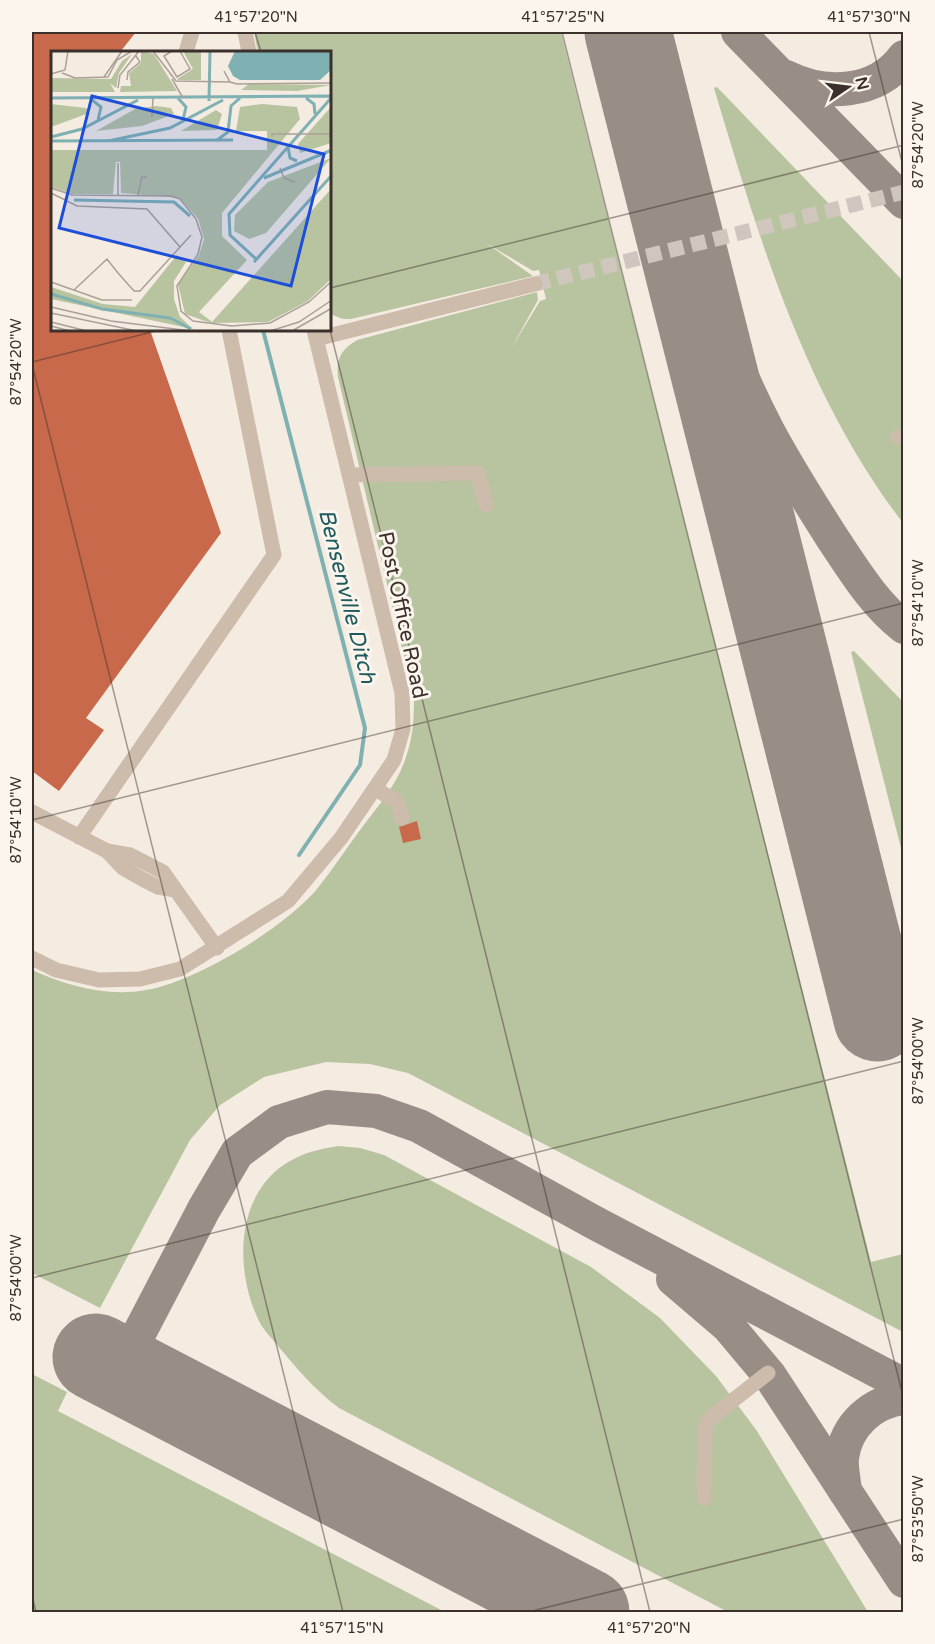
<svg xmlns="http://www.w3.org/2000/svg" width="935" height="1644" font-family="'Varela Round',sans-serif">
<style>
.green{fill:#b8c4a0}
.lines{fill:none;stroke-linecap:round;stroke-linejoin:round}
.stream{stroke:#7fb0b2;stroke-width:4}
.taxiway{stroke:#988e86;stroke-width:34}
.runway{stroke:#988e86;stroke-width:87}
.building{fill:#c8694b}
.minor-tunnel{stroke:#cfc6bd;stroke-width:15;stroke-dasharray:15 8;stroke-linecap:butt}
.minor{stroke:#cdbbac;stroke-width:15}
.ticks{fill:none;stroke:#3b302b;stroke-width:1.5;stroke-opacity:0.45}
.labels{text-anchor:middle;stroke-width:6;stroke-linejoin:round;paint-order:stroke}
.street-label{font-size:21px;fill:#3b302b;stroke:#fbf5ee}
.water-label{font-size:22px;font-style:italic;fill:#1f5a5e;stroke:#fbf5ee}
.inset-river{fill:none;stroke:#7fb0b2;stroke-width:3}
.inset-road{fill:none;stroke:#aaa098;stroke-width:1.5}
.view{fill:#1d4ed8;fill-opacity:0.15;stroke:#1d4ed8;stroke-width:3}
.inset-edge{fill:none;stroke:#3b302b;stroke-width:3}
.neatline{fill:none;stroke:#3b302b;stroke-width:2}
.ticks-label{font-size:15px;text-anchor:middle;fill:#3b302b}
</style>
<rect width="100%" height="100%" fill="#f4ebe1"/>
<path class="green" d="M254,32h307l310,1230 32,-8v78l-495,-259 -38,-9 -44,-2 -62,15 -44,28 -30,35 -90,168 -68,-35v-303c35,16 75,27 114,20 51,-9 138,-62 171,-101 16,-20 30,-42 46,-63 16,-21 35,-43 43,-69 7,-20 8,-38 8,-59l-76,-321c-2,-19 3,-27 19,-37l180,-48 1,8 -26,47 28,-46 6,-2 -7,-29 -6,1 -47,-28 47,33 -182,43h-8l-13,-5v-262h-72z
M717,87l186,194v242c-97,-126 -144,-284 -189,-435z
M854,651l49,51v154l-52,-204z
M338,1146l22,2 24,7 207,112 69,51 56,58 41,55 111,181h-140l-389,-204c-24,-18 -41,-38 -61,-62 -6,-8 -15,-16 -19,-25 -25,-51 -24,-129 31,-160 15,-9 31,-12 48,-15z
M32,1374l35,18 -9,19 387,201h-413z"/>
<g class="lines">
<path class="stream" d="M263,330l102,398 -5,37 -61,90"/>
<path class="taxiway" d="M738,32l166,170
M786,77c38,19 90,18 118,-20
M666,181c31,83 60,169 101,248 20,38 43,74 66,110 20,30 41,65 71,88
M848,906l27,35 29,16
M673,1279l55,47 42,50 134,205
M120,1370l84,-161 33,-56 42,-31 48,-15 49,4 43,15 178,98 307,161
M845,1491c-1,-11 -4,-23 -3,-33 4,-33 30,-56 62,-60"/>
<path class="runway" d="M628,32l249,986
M96,1357l490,255"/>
</g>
<path class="building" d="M32,32h104l-16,20h-68v278h98l71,203 -135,185 18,12 -45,61 -27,-20z
M417,821l4,18 -18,4 -4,-16z"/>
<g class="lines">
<path class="minor-tunnel" d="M535,284l369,-92"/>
<path class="minor" d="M245,32l4,20
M186,52l6,-20
M316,339l219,-55
M898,437l6,-1
M350,475l128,-2 8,32
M376,789l21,13 5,16
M32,812l75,39 16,17 21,12 14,7 17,3
M79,837l195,-282 -45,-225
M107,851l23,4 33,17 54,76
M32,958l24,12 43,10 41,-1 40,-10 108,-68 53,-63 53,-78 9,-31 -1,-36 -88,-363
M704,1498l1,-70 3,-8 60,-47"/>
</g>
<path class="ticks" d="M255,32l6,20M562,32l342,1368M869,32l35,138M330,288l574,-143M330,330l320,1282M32,362l128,-32M32,364l311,1248M32,820l872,-217M32,1278l872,-217M32,1595l4,17M528,1612l376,-93"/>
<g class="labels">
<g class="street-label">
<text transform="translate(403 615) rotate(78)" y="7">Post Office Road</text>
</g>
<g class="water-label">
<text transform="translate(348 596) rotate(76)" y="8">Bensenville Ditch</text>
</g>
</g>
<g transform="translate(51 51)">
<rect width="280" height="280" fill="#f4ebe1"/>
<path d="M90,0l13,3 23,37 -57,1 1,-6h10l-2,-13 12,-10zM132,0h18v29h-23l-11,-13 10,12 16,-10zM81,3l-13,19 -3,15 -6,-5 5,9h-64v-14l60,1 11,-18zM198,33l82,1 -34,6 -56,-1zM0,53l35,4 3,5 -38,14zM211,53l35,3 3,12 -78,94v23l25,24 -48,52 13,10 119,-133v90l-23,22 -40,21 -57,1 -26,-9 -7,-30 21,-29 5,-16 -6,-20 -18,-21 -59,-5 -1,-31h-4l-3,32h-41l-21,-7v-37h216v-19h-31l4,-24zM105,55l15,2 3,6 -32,12 -46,5 39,-22zM280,56v36l-31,10 -2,-9zM165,59l6,4 -5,16 -36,1zM280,107l-65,75 -17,6 -15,-8 1,-16 33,-33zM126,204l9,7 -12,19v18l6,18 13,12 -142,-30v-12l52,17 32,3z" fill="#b8c4a0"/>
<path d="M184,0h96v19l-11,10h-80l-7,-4 -5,-10z" fill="#7fb0b2"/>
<path class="inset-river" d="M0,47l281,-2M127,47l8,9 -3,13M255,47l8,6 1,10M40,48l10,8 -3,13M158,50l1,-50M0,86l31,-8 56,-29M0,90l182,-1M57,90l62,-13 53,-28M165,90l12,-9 3,-26 9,-8M237,96l2,11 7,3M213,127l68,-28M23,149l100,2 16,14M205,208l-26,-24 -1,-21 103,-117M203,211l78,-87M0,243l51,15 68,9 21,11"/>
<path class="inset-road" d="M102,0l23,30 54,1M121,0l-8,5 13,21 13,-8 -10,-18M173,20l6,11 7,2 95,-1M11,22l13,5 33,-1 9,-17 15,-9M0,23l14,-4 3,-19M53,26l18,-26M121,28l11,19M76,29l1,-8 12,-10 -4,-6M67,37l2,-13 19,-24M101,66l1,-19M221,86v-3h60M229,117l4,10 11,4M0,137l21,7 99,1 9,3 16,20 6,18 -4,17 -21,32 4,25 12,10 39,5 38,-3 39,-21 23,-21M0,142l26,13 70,3 33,38M87,144l4,-18h5M67,145v-33M67,222l16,18h6l51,-56M0,231l51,18h30M23,239l33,-31 11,14M0,256l60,14 80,10M0,262l86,18M0,271l36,9M0,275l19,5M219,280l29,-9 33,-22M241,280l40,-23"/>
<path class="view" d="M41,45l232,58 -33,132 -232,-58z"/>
<rect width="280" height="280" class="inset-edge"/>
</g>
<rect width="935" height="1644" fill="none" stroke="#fbf5ee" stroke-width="66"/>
<g transform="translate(848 87) rotate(76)" stroke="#fbf5ee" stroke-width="4.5" paint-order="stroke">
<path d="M0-4.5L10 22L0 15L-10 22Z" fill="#3b302b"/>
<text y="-9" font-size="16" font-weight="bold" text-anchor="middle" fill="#3b302b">N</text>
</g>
<rect x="33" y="33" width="869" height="1578" class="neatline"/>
<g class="ticks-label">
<text x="256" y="22">41°57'20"N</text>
<text x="563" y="22">41°57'25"N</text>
<text x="869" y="22">41°57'30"N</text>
<text transform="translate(918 145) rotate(-90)" y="5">87°54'20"W</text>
<text transform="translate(16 362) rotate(-90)" y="5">87°54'20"W</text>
<text transform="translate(918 603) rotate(-90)" y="5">87°54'10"W</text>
<text transform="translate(16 820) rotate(-90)" y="5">87°54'10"W</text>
<text transform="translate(918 1061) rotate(-90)" y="5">87°54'00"W</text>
<text transform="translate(16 1278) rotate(-90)" y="5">87°54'00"W</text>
<text transform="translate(918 1519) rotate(-90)" y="5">87°53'50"W</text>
<text x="342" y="1633">41°57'15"N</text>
<text x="649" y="1633">41°57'20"N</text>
</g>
</svg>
